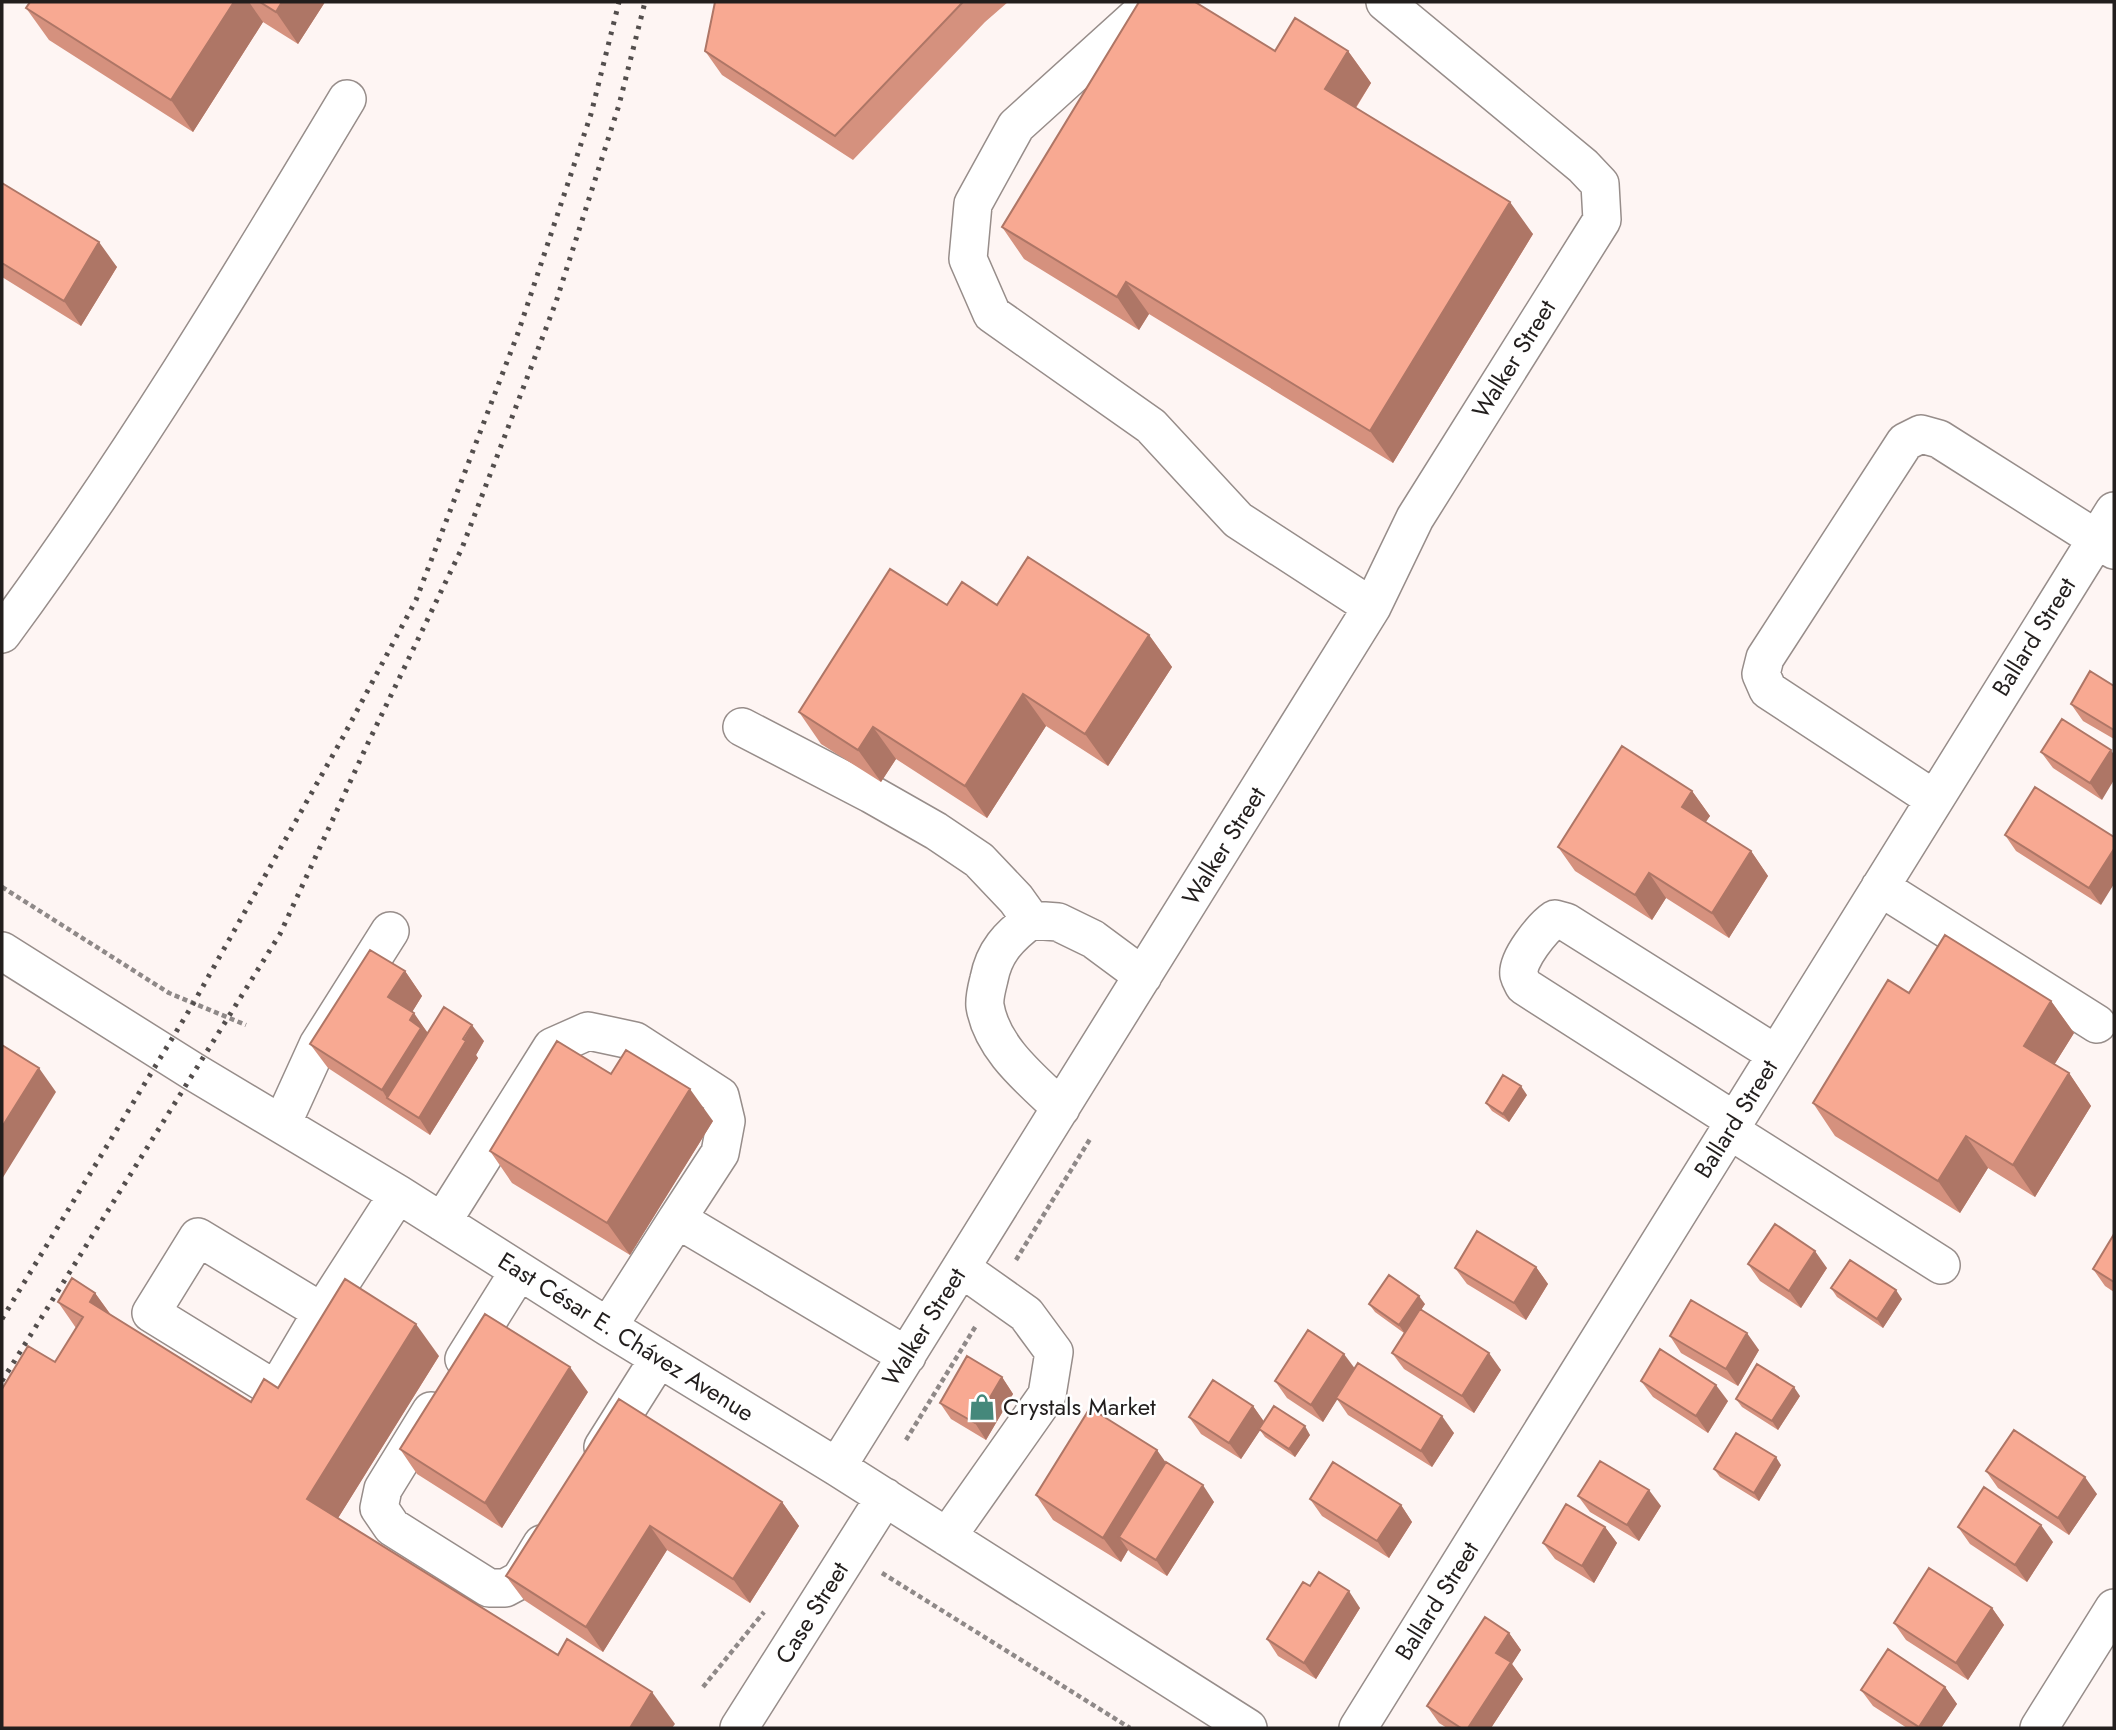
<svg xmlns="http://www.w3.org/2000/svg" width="2116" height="1730" font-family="Jost,sans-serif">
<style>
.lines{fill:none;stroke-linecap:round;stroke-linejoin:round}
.minor-casing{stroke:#978d8a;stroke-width:40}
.path{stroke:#8f8988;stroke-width:4.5;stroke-dasharray:5 3.5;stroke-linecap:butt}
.minor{stroke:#fff;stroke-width:37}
.rail{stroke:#534e4d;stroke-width:5;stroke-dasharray:3.5 7;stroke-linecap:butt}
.wall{fill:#d5917e}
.shaded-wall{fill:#ae7666}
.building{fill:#f8a992;stroke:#ae7666;stroke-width:2}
.labels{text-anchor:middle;stroke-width:5;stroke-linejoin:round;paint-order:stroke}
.street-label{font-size:24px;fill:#221e1d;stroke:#fff}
.poi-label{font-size:24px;fill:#221e1d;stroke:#fff;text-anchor:start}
</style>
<rect width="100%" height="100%" fill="#fef5f3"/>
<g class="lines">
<defs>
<path id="minor" d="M1153,2l-137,124 -43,78 -5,55 24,55 159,112 87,94 134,87
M2,634c126,-171 236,-353 345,-535
M742,727l129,67 65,37 43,29 37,39 15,21
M1934,799l-166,-109 -7,-16 4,-16 140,-216 16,-8 18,5 175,111
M1880,887l217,137
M2,951l192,121 204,122 210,133 229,140 411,261
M1061,1108c-29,-28 -69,-59 -76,-102 -1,-8 2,-19 4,-27 5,-27 20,-43 42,-59l27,2 35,17 50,37
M1735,1121l-211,-135c-2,-4 -4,-7 -5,-11 -3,-15 24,-48 36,-56l11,3 210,132
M282,1124l36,-79 72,-114
M1729,1130l212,135
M442,1222l110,-175 36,-16 47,10 85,55 6,25 -6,32 -43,66 230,137
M322,1312l-46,78 -125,-77 47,-76 124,75 76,-118
M608,1327l69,-108
M464,1359l55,-88
M431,1411l-48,78 -4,19 13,19 97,61h16l15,-8 22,-36
M603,1447l56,-89
M837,1467l535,-860 43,-89 187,-298 -2,-36 -17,-18 -198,-164
M947,1537l100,-142 7,-43 -28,-38 -65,-46
M739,1728l146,-231
M1358,1728l756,-1217
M2039,1728l75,-120"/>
</defs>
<use href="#minor" class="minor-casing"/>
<path class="path" d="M2,887l167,106 77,32
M1016,1260l74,-121
M906,1440l71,-116
M882,1573l248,155
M703,1687l61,-75"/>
<use href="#minor" class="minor"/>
<path class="rail" d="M2,1319l191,-315 150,-267 73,-137 102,-267 73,-219 28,-112
M2,1381l278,-447 88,-191 94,-195 94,-246 63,-197 26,-103"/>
</g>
<path class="wall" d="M30,2h295l-27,42 -35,-22 -70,110 -144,-92 -23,-32z
M715,2h293l-23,20 -132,138 -131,-85 -17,-24z
M1275,51h73l23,32 -15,25 177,126 -140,229 -244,-149 -10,16 -115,-71 -22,-32z
M2,183l115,84 -36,59 -79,-49z
M997,605l152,30 23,32 -64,99 -62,-40 -59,92 -91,-59 -15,23 -60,-38 -22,-32z
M2114,686v53l-31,-18 -12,-17z
M2062,719l40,81 -49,-32 -12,-16z
M2035,787l66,118 -85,-54 -11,-16z
M1692,791l18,25 -5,6 46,29 17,25 -39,62 -63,-40 -14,22 -77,-49 -17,-24z
M405,971l17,25 -10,16 16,21 56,8 -8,14 2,3 -48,77 -102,-67 -18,-24z
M1909,993l142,8 23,32 -20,32 15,8 22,33 -56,91 -47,-29 -28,45 -125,-77 -22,-33z
M611,1074l102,47 -83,134 -118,-72 -22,-32z
M1527,1095l-18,27 -17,-11 -6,-8z
M2114,1234v58l-9,-6 -12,-17z
M1748,1264l79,4 -26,40 -41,-27z
M1536,1267l12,17 -22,36 -59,-36 -12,-16z
M1831,1288l71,11 -19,29 -46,-31z
M95,1293l16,22 140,87 27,-14 161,-32 -101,162 220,137 117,69 -620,-362 21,-34 -18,-26z
M1369,1304h56l-4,6 80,60 -27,43 -70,-44 -12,-16 12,-20 -29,-21z
M1670,1336l89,14 -21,36 -57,-33z
M1355,1369l99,64 -22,34 -84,-52 -11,-16 -14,23 -36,-24 -12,-17z
M1002,1377l11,17 -27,46 -35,-21 -11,-16z
M1641,1381l87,20 -20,32 -55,-36z
M588,1392l-86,136 -85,-54 -17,-25z
M1800,1396l-22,34 -36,-23 -6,-8z
M619,1399l163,103 17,24 -49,77 -83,-53 -64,102 -79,-52 -18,-24z
M1253,1406l11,16 46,13 -15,22 -30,-20 -5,-7 -19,29 -40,-25 -12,-17z
M1166,1462l48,40 -47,74 -36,-23 -3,-3 -7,12 -68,-42 -17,-25z
M1781,1465l-22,36 -39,-24 -6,-8z
M1986,1471l111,23 -28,41 -71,-47z
M1578,1496l83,10 -22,35 -49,-29z
M1310,1499l91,6 11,17 -23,36 -67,-42z
M1605,1527l12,16 -23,40 -39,-24 -12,-16z
M1958,1527l95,15 -26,40 -57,-38z
M1310,1586l50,22 -44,71 -38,-23 -11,-17z
M1992,1608l12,17 -36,55 -62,-40 -12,-17z
M1509,1633l12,17 -9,14 11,15 -32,49h-44l-8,-5 -12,-17z
M1945,1687l12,17 -16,24h-34l-34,-22 -12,-16z"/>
<path class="shaded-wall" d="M234,2h15l14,20 -70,110 -22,-32z
M282,2h43l-27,42 -22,-32z
M1348,51l23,32 -24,38 -22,-32z
M1510,202l23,32 -140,229 -23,-32z
M99,242l18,25 -36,59 -17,-25z
M1126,282l23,32 -10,16 -22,-33z
M1149,635l23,32 -64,99 -23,-32z
M1023,694l23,32 -59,92 -22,-32z
M873,727l23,32 -15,23 -23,-32z
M2111,750l3,5v25l-12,20 -12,-17z
M1692,791l18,25 -11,16 -17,-25z
M2114,849v35l-13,21 -12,-17z
M1751,851l17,25 -39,62 -17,-25z
M1649,873l17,25 -14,22 -17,-25z
M405,971l17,25 -16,26 -18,-25z
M2051,1001l23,32 -28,45 -22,-32z
M414,1013l17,25 -44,60 -5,-8 28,-70z
M472,1025l12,16 -8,14 2,3 -48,77 -11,-17z
M39,1068l17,24 -54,87v-52z
M2069,1073l22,33 -56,91 -22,-32z
M1521,1086l6,9 -18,27 -6,-8z
M690,1089l23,32 -83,134 -23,-32z
M1966,1136l22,32 -28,45 -22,-32z
M1815,1251l12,17 -26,40 -12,-17z
M1536,1267l12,17 -22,36 -12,-17z
M1896,1290l6,9 -19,29 -6,-9z
M95,1293l23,32 -28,-23z
M1419,1296l6,8 -20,30 -6,-9z
M416,1324l23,32 -109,175 -23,-32z
M1747,1333l12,17 -21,36 -12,-17z
M1489,1353l12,17 -27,43 -12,-17z
M1344,1354l12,16 -33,52 -12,-17z
M570,1367l18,25 -86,136 -17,-25z
M1002,1377l11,17 -27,46 -11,-17z
M1716,1385l12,16 -20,32 -12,-17z
M1794,1387l6,9 -22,34 -6,-9z
M1253,1406l12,17 -24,36 -12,-16z
M1442,1416l12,17 -22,34 -11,-16z
M1305,1426l5,9 -15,22 -6,-8z
M1157,1450l17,24 -55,63 9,13 -7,12 -18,-24z
M1776,1457l5,8 -22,36 -5,-8z
M2085,1477l12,17 -28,41 -11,-17z
M1203,1485l11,17 -47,74 -11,-16z
M1649,1490l12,16 -22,35 -12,-16z
M782,1502l17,24 -49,77 -17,-24z
M1401,1505l11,17 -23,36 -12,-17z
M2041,1525l12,17 -26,40 -12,-17z
M650,1526l17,24 -64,102 -17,-25z
M1605,1527l12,16 -23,40 -12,-17z
M1349,1591l11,17 -44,71 -12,-16z
M1992,1608l12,17 -36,55 -12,-17z
M1509,1633l12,17 -9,14 11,15 -32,49h-23l28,-75z
M1945,1687l12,17 -16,24h-21l-1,-1z
M652,1692l23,32 -3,4h-42z"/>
<path class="building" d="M30,2h204l-63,98 -145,-92z
M260,2h22l-6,10z
M715,2h248l-128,134 -130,-85z
M1139,2h56l80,49 20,-33 53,33 -23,38 185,113 -140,229 -244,-149 -9,15 -115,-70z
M2,183l97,59 -35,59 -62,-38z
M1028,557l121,78 -64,99 -62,-40 -58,92 -92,-59 -15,23 -59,-38 91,-143 57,36 15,-23 35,23z
M2090,671l24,15v44l-43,-26z
M2062,719l49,31 -21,33 -49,-31z
M1622,746l70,45 -10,16 69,44 -39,62 -63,-40 -14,22 -77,-48z
M2035,787l79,50v12l-25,39 -84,-53z
M1945,935l106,66 -27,45 45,27 -56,92 -47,-29 -28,45 -125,-78 75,-123 21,13z
M370,950l35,21 -17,26 26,16 -4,7 11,8 -39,62 -72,-46z
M444,1007l28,18 -9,14 3,2 -47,77 -32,-20z
M557,1041l54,33 15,-24 64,39 -83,134 -117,-72z
M2,1045l37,23 -37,59z
M1503,1075l18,11 -18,28 -17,-11z
M1775,1224l40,27 -26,40 -41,-27z
M1477,1231l59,36 -22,36 -59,-35z
M2114,1234v48l-21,-13z
M1850,1260l46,30 -19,29 -46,-31z
M1389,1275l30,21 -20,29 -30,-21z
M72,1278l23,15 -5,9 161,100 13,-23 14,9 67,-109 71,45 -109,175 251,156 9,-16 85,53 -22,36h-628v-339l26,-43 27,16 28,-45 -25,-15z
M1691,1300l56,33 -21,36 -56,-33z
M1420,1309l69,44 -27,43 -70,-43z
M485,1314l85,53 -85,136 -85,-54z
M1308,1330l36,24 -33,51 -36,-24z
M1660,1349l56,36 -20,31 -55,-35z
M967,1356l35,21 -27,46 -35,-20z
M1358,1363l84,53 -21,35 -85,-53z
M1757,1364l37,23 -22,34 -36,-22z
M1213,1380l40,26 -24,37 -40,-26z
M619,1399l163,103 -49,77 -83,-53 -64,101 -80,-51z
M1274,1406l31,20 -16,23 -30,-20z
M1090,1408l67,42 -54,88 -67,-43z
M2014,1430l71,47 -27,41 -72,-47z
M1736,1433l40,24 -22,36 -40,-24z
M1600,1461l49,29 -22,35 -49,-29z
M1166,1462l37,23 -47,75 -37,-23z
M1333,1462l68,43 -24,36 -67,-42z
M1984,1487l57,38 -26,40 -57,-38z
M1566,1504l39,23 -23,39 -39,-23z
M1929,1568l63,40 -36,55 -62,-40z
M1319,1572l30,19 -45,72 -37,-24 36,-57 7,4z
M1485,1617l24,16 -13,20 15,9 -43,66h-7l-34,-22z
M1888,1649l57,38 -26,40 -58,-37z"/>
<defs>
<symbol id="shop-bare" viewBox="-9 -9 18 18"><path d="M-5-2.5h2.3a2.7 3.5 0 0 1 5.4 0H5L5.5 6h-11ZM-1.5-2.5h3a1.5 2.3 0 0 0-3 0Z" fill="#45887b" stroke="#fff" stroke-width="2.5" paint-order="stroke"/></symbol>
</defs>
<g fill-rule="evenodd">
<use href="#shop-bare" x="963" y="1388" width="38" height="38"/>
</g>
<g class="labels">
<g class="street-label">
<text transform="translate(1514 359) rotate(-58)" y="8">Walker Street</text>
<text transform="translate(2034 637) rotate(-58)" y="8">Ballard Street</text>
<text transform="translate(1224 846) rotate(-58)" y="8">Walker Street</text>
<text transform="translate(1736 1119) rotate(-58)" y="8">Ballard Street</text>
<text transform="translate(924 1327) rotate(-58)" y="8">Walker Street</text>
<text transform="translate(626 1337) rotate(32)" y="8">East César E. Chávez Avenue</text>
<text transform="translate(1437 1601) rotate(-58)" y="8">Ballard Street</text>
<text transform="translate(812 1613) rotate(-58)" y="8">Case Street</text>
</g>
<g class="poi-label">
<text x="1003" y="1415">Crystals Market</text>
</g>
</g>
<rect width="2116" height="1730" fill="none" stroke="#221e1d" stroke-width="7"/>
</svg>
